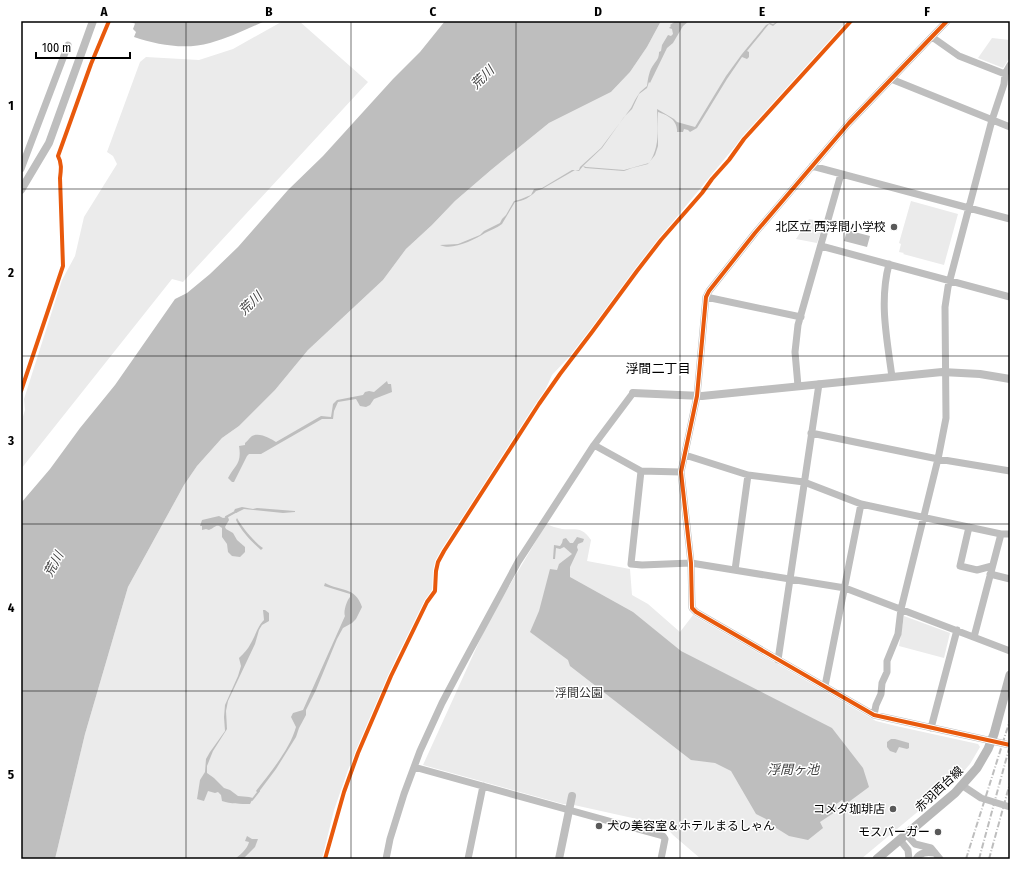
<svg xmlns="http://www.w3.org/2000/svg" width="1031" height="880" font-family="'Fira Sans Condensed','Noto Sans JP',sans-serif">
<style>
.green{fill:#ebebeb}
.water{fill:#bebebe}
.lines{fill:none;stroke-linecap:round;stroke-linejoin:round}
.stream{stroke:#bebebe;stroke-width:2}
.minor{stroke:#bebebe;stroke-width:7}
.tertiary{stroke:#bebebe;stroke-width:8}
.secondary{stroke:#b8b8b8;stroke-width:9}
.rail{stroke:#bebebe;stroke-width:2;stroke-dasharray:6 2 1 2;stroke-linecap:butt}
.cycleway-casing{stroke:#fff;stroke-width:6}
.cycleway{stroke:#e8590c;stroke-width:4}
.grid{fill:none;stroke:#000;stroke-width:1;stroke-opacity:0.55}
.poi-dot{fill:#595959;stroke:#fff;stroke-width:1.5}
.labels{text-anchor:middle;stroke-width:3;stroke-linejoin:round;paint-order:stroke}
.poi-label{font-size:12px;fill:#000;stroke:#fff;text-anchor:end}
.park-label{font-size:12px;fill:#323232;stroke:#fff}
.street-label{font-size:12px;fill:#000;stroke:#fff}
.water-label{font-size:13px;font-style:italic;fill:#434343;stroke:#fff}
.neighbourhood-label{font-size:13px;fill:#000;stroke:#fff}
.neatline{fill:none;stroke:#000;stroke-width:1.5}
.grid-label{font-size:13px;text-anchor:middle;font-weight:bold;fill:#000}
</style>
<rect width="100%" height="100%" fill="#fff"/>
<path class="green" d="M283,21h16l69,61 -185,200 -11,-3 -151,190v-46l4,-13 -1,-11 38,-119 13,-24 9,-39 33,-53 -4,-8 -6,-4 33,-90 6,-5 53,3 34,-11z
M661,21h187l-116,129 -52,63 -110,143 -18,19 -9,20 -108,170 -2,23 -36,68 -49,114 -14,40 -12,49h-267l30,-125 43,-147 56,-102 13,-19 25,-28 17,-12 36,-36 33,-40 75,-70 23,-31 26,-24 23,-24 36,-31 58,-47 62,-31 19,-20 17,-25z
M992,38l18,2v17l-7,11 -25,-10z
M911,201l47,13 -14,51 -41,-11 1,-1 -5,-1 2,-8 -2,-1z
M809,219l15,3 -7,21 -21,-4z
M546,524c5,2 11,4 16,5 14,1 20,-3 29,11l-4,21 43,8 2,26 16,9 32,28 13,-17 183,106 20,5 82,18 2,3 -10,17 -13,15 -96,80h-160l-28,-24 -9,-10 -90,-20 -11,-1 -140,-39 66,-145z
M904,616l46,17 -6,25 -45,-12z"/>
<path class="water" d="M136,21h129c-18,8 -36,17 -55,22 -25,7 -52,2 -76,-6l2,-5 -3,-3z
M445,21h216l-14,26 -17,25 -19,20 -62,31 -58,47 -36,31 -23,24 -26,24 -23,31 -75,70 -33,40 -36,36 -17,12 -25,28 -13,19 -56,102 -43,147 -30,125h-34v-356l29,-34 30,-41 35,-43 60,-86 12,-6 23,-19 28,-27 50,-57 35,-34 70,-77 27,-27z
M676,21h13l-6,5 -10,17 -6,5 -17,35 -1,-1 -2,6 -8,6 -7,15 -8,8 -22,31 -19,18 3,1 38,3 25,-7c11,-15 9,-36 8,-54l17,10 3,3 18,5 31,-51 16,-22 24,-29 4,-2 3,1 6,-3 -6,5 -4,-2 -22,27 2,1v5l-2,2 -5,-2 -15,22 -30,49 -7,4 -2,-2 -4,-1 -1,3h-6c1,-12 -10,-17 -19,-20v34l-3,9 -7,9 -16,4 -8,3 -39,-3 -2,-2 -4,5 -4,-1 -33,19 -6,2c-5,6 -13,10 -21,11l-13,22c-5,4 -12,6 -17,9 -11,7 -33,18 -45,12l18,-1 22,-9 4,-4 16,-8 2,-4 4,-4 8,-14c6,-1 11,-4 17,-6l3,-6 8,-1 30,-18h7l1,-3 21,-19 30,-40 4,-8 5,-8 7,-6c1,-7 2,-16 7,-22 3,-4 5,-6 5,-12l2,-1 1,-6 6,-10 3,1 2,-2 -1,-5 -3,-1 2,-2 -1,-1z
M847,230l23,6 -3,11 -23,-6z
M387,381l1,3h3l1,8 -18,7 -4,6 -4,2 -6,-1 -4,-7 -18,3 -4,9 -1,8h-11l-61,35h-12l-2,2 -13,26h-2l-4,-4c7,-13 14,-14 11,-32l6,-1v-2c3,-2 4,-5 7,-7 8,-4 19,3 24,6l45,-26 10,1 2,-13 4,-4 26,-5 2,-3 4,-1 5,1z
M242,507l11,2 4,-1 38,3v1l-12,1 -39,-4 -8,4 -2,-2 1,-2z
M219,516l4,2 5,-1 1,3 -4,7 1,2 7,4 4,7 8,7v5l-5,5 -8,-1 -4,-4 -1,-8 -5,-7v-9c-6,-5 -7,0 -13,2l-3,-1 -4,1v-4h-2l2,-6z
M237,518c5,9 17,24 26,30l-2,2c-10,-9 -19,-18 -25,-30z
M577,537l7,2 -1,3 -5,2 -1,3 1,3 -8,17v10l63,35 48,39 151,77 31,40 6,19 -23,17 -4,-4 -7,5 3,5 -18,12 3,6 -15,12 -19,-4 -16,-10 -7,-7 -10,-5 -25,-43 -16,-8 -24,-3 -121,-94 -2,-6 -38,-28 9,-21 11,-42 7,1 2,-6 13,-10 -8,-7 -4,2 -4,-1 -1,11h-2l1,-14 6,1 2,-3 1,-4 3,-1 4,5h3z
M325,583c16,9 30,3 37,24l-6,12 -4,4 -9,5 -6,11 -21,51 -10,20v5l-7,13 -3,9 -20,32 -18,24 -2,-2c14,-18 34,-42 40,-64l-5,-10 2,-4 10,-3 42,-94c-2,-4 2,-16 5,-19v-3l-26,-8z
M263,610h2l4,3v8l-7,4 -3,5 -4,14 -27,57 -2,10 1,18 -14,22 -6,15v7l7,5 10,10 6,2 8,6 11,1 4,1 -3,6c-10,0 -19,0 -28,-3l-1,-6 -3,-3 -3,1 -7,-2 -4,10 -7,-2 3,-19 5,-8 1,-13 4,-7 15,-21 -1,-14 1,-12 13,-29 3,-10 -2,-8c5,-5 9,-9 12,-15 5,-8 6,-16 13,-23z
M895,739l14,4v5l-2,1 -8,-2 -3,6 -6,-2 -3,-4v-5l4,-3z
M247,836l5,3h6l-3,8 -12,12h-9c5,-2 14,-11 15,-17l-4,-1z"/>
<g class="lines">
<path class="stream" d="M130,21l7,2
M226,517l11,-6
M252,800l7,-9"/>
<path class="minor" d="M947,21l-98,102 -94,110 -46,58 -3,6 -9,99 -16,76 10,91 1,45 4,4 178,103 136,30
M932,37l27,19 46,18
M891,79l119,48
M812,166l198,53
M21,169l47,-124
M821,246l189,51
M889,264c-10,38 -2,75 3,113
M706,297l95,20
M798,386l-3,-34 3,-27 43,-151
M811,433l127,26 72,12
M594,445l47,26 40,1
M685,455l63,20 56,7 57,22 140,30h9
M641,471l-10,93 11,1 49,-2 154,25 165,63
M969,527l-9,39 17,4 15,-4
M735,570l13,-95
M990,574l20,5
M974,637l27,-103
M778,660l41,-276
M825,686l36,-182
M874,715l2,-10 5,-11 1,-11 5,-11v-11l11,-27 3,-25 37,-150 8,-41 -1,-111 3,-20 44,-167 12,-36 1,-10 5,-9
M931,728l26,-98
M414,767l249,69 2,3 -4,20
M963,786l18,12 29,9
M906,834l9,10 16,4 9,11
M900,840l8,10 1,9
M386,859l4,-20 14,-45 16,-43 22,-48 17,-32 59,-109 76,-117 39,-52
M468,859l15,-73
M916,859c4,-7 11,-7 19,-6"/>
<path class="tertiary" d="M21,190l28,-47 44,-122
M633,393l69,3 240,-24 38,2 30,5
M559,859l13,-63"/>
<path class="secondary" d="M877,859l78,-66 22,-25 11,-19 6,-15 16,-59"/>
<path class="rail" d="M966,859l44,-139
M979,859l31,-114
M989,859l21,-76"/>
<defs>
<path id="cycleway" d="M947,21l-98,102 -94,110 -46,58 -3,6 -9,99 -16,76 10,91 1,45 4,4 178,103 136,30
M21,391l42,-125 -3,-88c1,-8 2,-15 -2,-22l33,-92 18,-43
M325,859l19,-67 14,-39 33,-77 36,-74 8,-11 1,-20 2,-9 6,-11 95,-147 21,-30 32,-42 45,-61 24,-31 41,-47 10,-14 17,-19 15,-21 107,-118"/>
</defs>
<use href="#cycleway" class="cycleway-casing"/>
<use href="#cycleway" class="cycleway"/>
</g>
<path class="grid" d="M186,21v838M351,21v838M516,21v838M680,21v838M844,21v838M21,189h989M21,356h989M21,524h989M21,691h989"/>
<g class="poi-dot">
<circle cx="894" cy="227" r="4"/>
<circle cx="893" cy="809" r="4"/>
<circle cx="599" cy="826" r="4"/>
<circle cx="938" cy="832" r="4"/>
</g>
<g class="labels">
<g class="poi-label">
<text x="886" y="231">北区立 西浮間小学校</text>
<text x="885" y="813">コメダ珈琲店</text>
<text x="607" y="830" text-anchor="start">犬の美容室＆ホテルまるしゃん</text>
<text x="930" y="836">モスバーガー</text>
</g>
<g class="park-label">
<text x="579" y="697">浮間公園</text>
</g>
<g class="street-label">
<text transform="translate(939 789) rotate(-43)" y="4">赤羽西台線</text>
</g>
<g class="water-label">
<text transform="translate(482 77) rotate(-44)" y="5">荒川</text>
<text transform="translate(250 303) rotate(-44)" y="5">荒川</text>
<text transform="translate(53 564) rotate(-62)" y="5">荒川</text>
<text x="793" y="774">浮間ヶ池</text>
</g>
<g class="neighbourhood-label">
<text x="658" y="373">浮間二丁目</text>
</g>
</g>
<rect width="1031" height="880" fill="none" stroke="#ffffff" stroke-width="44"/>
<path d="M36 52v6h94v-6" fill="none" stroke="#000000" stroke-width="2"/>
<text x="42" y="52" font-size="12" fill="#000000" stroke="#ffffff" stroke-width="3" paint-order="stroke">100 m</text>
<rect x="22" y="22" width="987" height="836" class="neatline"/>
<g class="grid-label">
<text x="104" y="16">A</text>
<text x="269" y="16">B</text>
<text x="433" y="16">C</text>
<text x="598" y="16">D</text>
<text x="762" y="16">E</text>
<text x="927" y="16">F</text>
<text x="11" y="110">1</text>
<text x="11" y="277">2</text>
<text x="11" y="445">3</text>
<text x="11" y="612">4</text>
<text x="11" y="779">5</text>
</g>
</svg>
